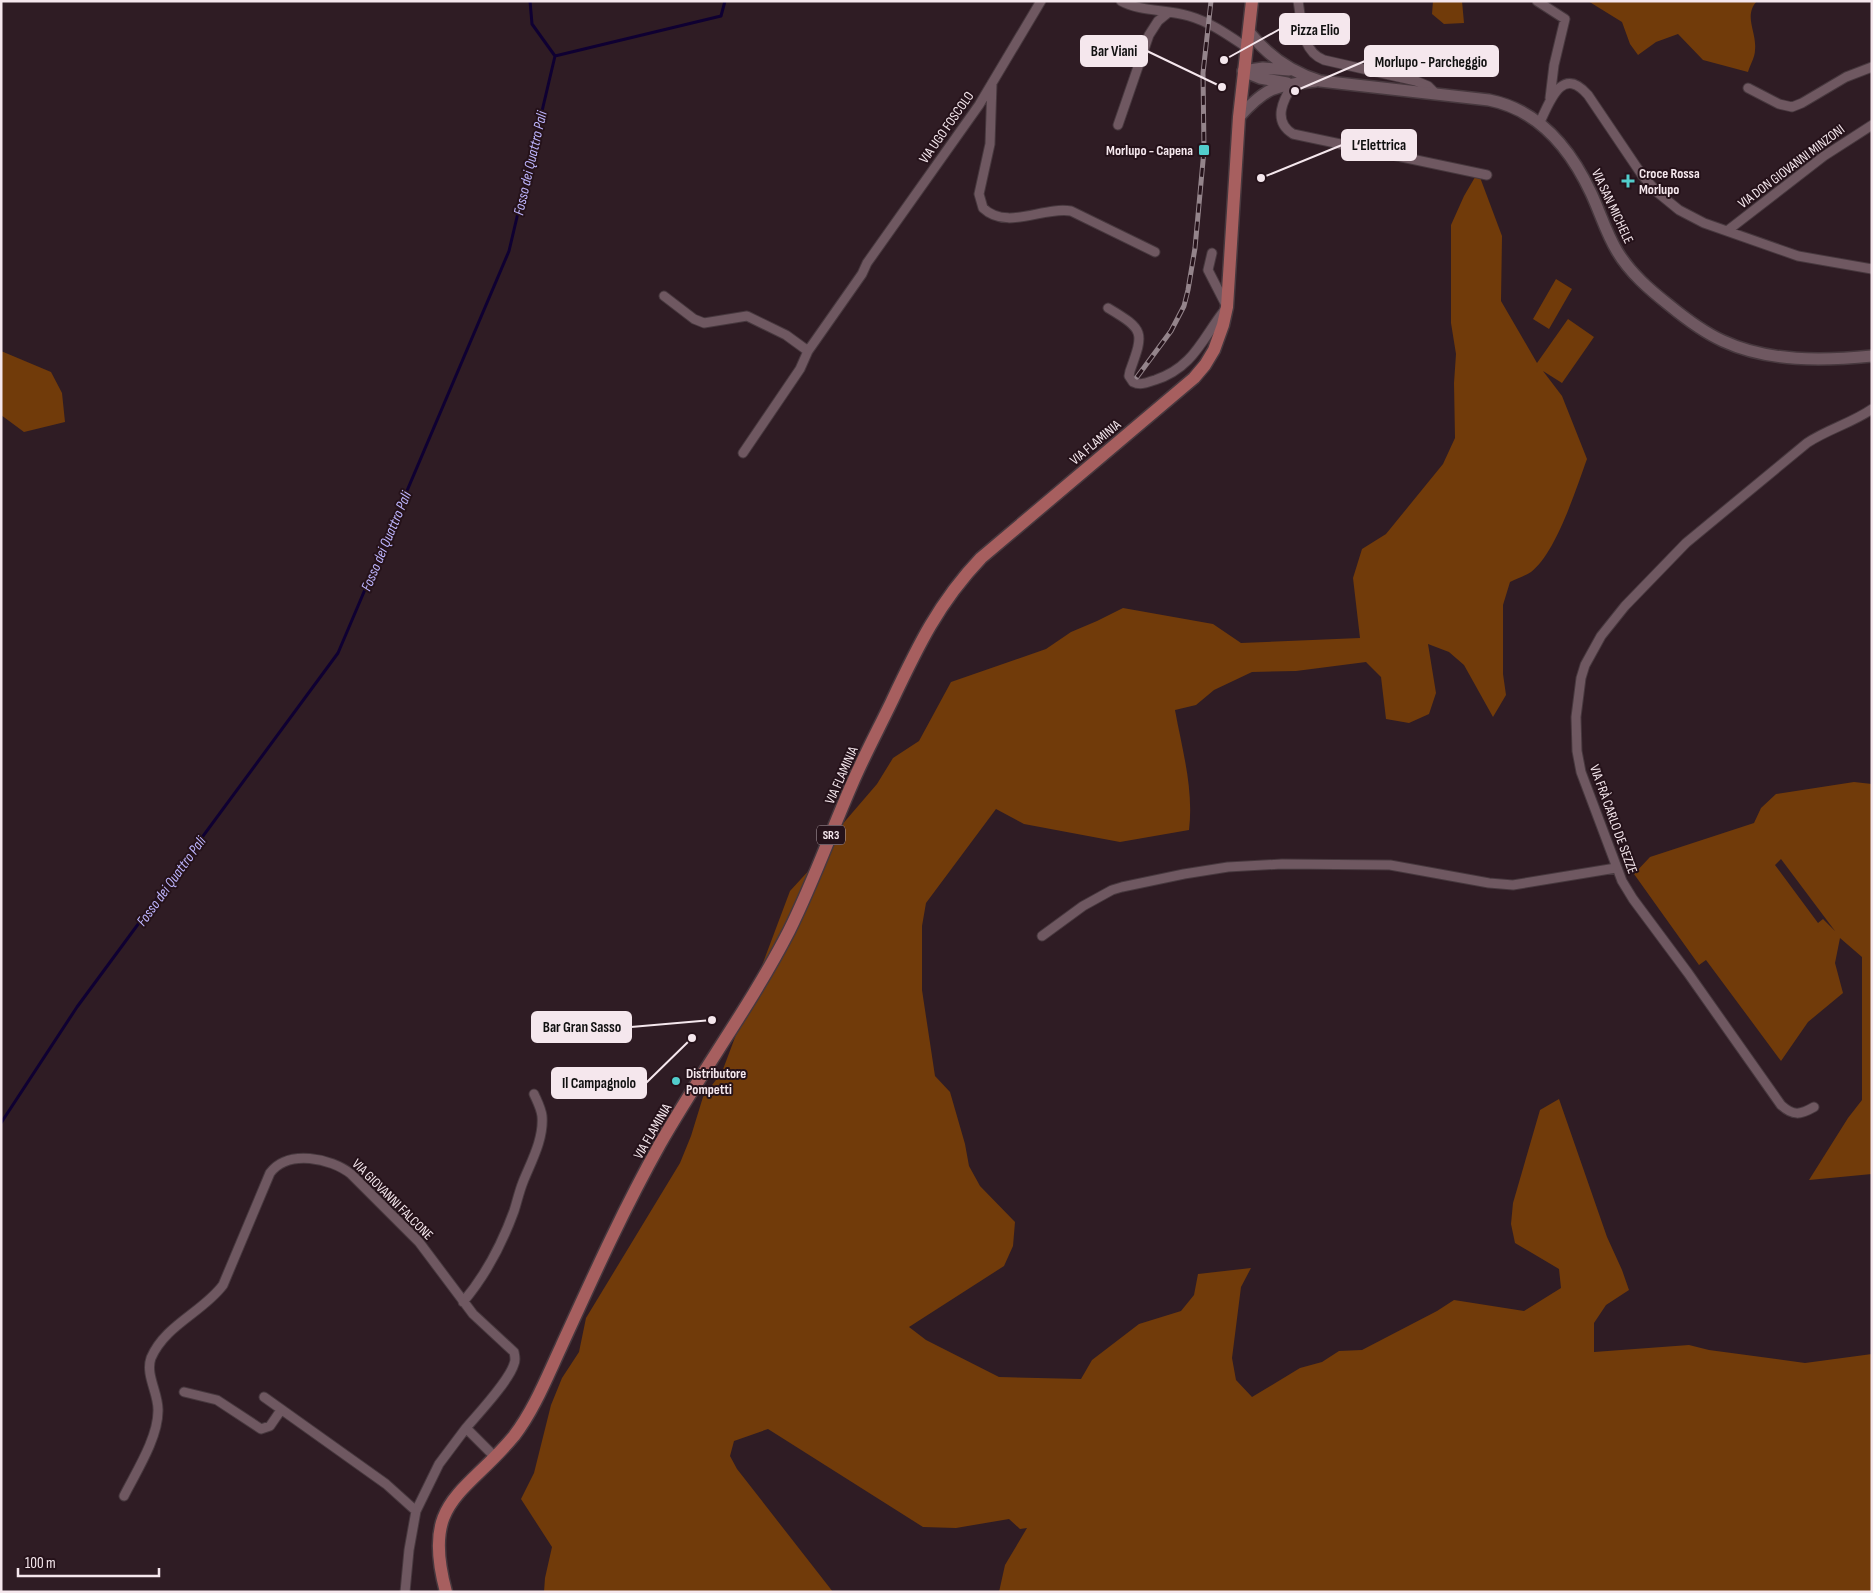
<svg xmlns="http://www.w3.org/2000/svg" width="1873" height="1593" font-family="'Sofia Sans Condensed',sans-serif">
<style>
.green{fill:#713b0a;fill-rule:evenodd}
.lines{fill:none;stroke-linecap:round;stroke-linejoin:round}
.stream{stroke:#0f0032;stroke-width:3}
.street-casing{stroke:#47383e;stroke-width:11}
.secondary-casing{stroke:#47383e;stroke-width:14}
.primary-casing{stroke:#47383e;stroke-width:15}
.street{stroke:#6f5861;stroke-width:9}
.secondary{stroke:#6f5861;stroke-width:11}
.primary{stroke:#a75f5f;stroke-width:12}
.rail-casing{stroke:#94848b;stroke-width:5}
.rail{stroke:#25121a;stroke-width:3;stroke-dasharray:9;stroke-linecap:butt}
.poi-dot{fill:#52cdcc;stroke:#25121a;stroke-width:2}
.labels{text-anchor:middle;stroke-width:4;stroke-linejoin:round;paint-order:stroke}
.shield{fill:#25121a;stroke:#b7a7ae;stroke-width:1}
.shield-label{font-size:12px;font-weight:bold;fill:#f5e7ed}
.street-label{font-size:14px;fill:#f5e7ed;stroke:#25121a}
.poi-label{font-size:14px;font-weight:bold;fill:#f5e7ed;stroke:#25121a;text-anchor:start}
.water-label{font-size:15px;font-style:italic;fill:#bfb6ff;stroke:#25121a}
.leader{fill:none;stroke:#f5e7ed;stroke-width:2}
.callout-dot{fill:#f5e7ed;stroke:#25121a;stroke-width:2}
.callout{fill:#f5e7ed;stroke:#f5e7ed;stroke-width:2}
.callout-label{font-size:15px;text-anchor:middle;font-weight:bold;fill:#111}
</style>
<rect width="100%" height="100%" fill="#2f1c24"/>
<path class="green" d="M1433,1h29l2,22 -20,1 -12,-10z
M1588,1h169c-14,15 0,31 -2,49 0,7 -5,15 -7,22l-45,-12 -25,-26 -22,8 -18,13 -8,-11 -8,-22z
M1478,172l24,64 -1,65 36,62 31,-44 26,18 -32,46 -19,-12 19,25 25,63c-11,30 -31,94 -56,113 -6,4 -15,7 -21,10l-7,23v69l3,21 -13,22 -29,-52 -15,-13 -21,-8 8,49 -7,21 -20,9 -23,-4 -5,-42 -15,-15 -70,9 -44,1 -38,18 -18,15 -21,5c7,39 19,79 14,120l-69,12 -96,-18 -28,-15 -70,94 -4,23v64l13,86 15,16 15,52 4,22 11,20 35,36 -2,24 -9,20 -95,61 17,13 73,37 82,2 11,-19 47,-36 42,-13 13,-16 4,-21 53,-6 -10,19 -9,71 4,22 16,17 48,-29 22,-6 17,-11 23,-1 75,-39 17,-11 70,11 37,-23 -2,-19 -44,-26 -4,-19 2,-21 27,-93 19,-11 48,138 15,33 7,20 -23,15 -12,18v29l95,-7 20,5 96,13 67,-9v238h-873l6,-27 22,-37 -7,1 -11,-10 -53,9 -33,-1 -155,-98 -34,12 -4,15 7,13 96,123h-289l1,-14 7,-31 -31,-48 13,-26 17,-68 11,-27 17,-26 7,-34 94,-155 11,-27 12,-39 19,-25 68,-181 22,-24 16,-26 49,-57 16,-26 26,-17 32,-59 95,-33 25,-17 26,-11 26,-13 90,16 28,19 119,-5 -7,-60 9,-29 24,-15 57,-70 12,-26 -1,-55 2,-29 -5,-31v-98l13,-29z
M1556,279l16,10 -23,40 -16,-10z
M1,351l50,21 11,21 3,29 -41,10 -23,-17z
M1854,782l18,2v390l-63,6 39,-62 14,-18v-143l-22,-19 -5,25 8,30 -35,29 -27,39 -75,-101 -7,5 -65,-91 16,-17 104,-34 7,-15 15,-14zM1781,859l54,72 -12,-12 -5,4 -43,-58z"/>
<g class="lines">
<path class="stream" d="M530,1l2,23 23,32
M1,1123l76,-116 261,-354 171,-402 46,-195 166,-40 4,-15"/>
<defs>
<path id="street" d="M1121,1c20,11 45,8 68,15 21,6 39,19 57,31
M1298,1c4,22 3,50 26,59l92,21 12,5 8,8
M1537,1l28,18 -11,46 -4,33
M992,83l-2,61 -11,50 4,14c24,23 60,-2 88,3l84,41
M1293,84c-10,16 -21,37 0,50l194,41
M1748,88l31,16 13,3 10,-4 44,-26 26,-10
M1540,122c10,-21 22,-57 48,-27l54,80 15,17 22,18 25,13 94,33 74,13
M1118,125l31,-90 9,-14 11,-9
M1727,231l97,-75 48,-31
M664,296l30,23 10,4 43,-7 39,19 22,16
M1108,308c37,22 36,24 22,63l-1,5 4,6c8,4 15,0 22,-2 40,-13 48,-44 72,-73l-19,-37 4,-17
M743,453l57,-84 8,-18 54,-77 5,-11 112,-158 62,-104
M1042,936l41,-30 29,-16 10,-3 62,-13 44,-7 54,-3 108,1 99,18 24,2 103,-17
M1814,1107c-14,8 -21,9 -33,-2l-93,-132 -55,-74 -11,-18 -41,-109 -4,-21 -1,-34 5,-39 4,-13 16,-29 24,-30 61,-63 121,-100c21,-14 45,-20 65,-34
M463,1302c22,-26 39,-58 51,-91 3,-9 5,-19 9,-29 8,-20 21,-43 19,-66 -1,-8 -5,-15 -8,-22
M184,1392l33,8 44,29 9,-3 11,-16
M264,1397l122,87 30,27 23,-47 27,-36
M124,1496c12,-24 34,-58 34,-85 1,-17 -13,-36 -7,-53 14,-33 52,-46 72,-73l47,-112c18,-24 61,-15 81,1l68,68 54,72 41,38c1,5 2,8 0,12 -5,17 -36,50 -48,64l28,28
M405,1592l4,-42 7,-39"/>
<path id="secondary" d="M1249,32c19,24 41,40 71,49l169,19c50,10 81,48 102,93 9,19 15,40 26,58 13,22 33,39 52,54 17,14 34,27 54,36 45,21 100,20 149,15
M1243,71l17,7 27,5
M1243,71l20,-3 26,2
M1239,117c28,-31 36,-31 77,-36"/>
<path id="primary" d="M446,1592c-25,-92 18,-96 68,-156 20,-26 33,-59 47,-89 31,-68 62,-137 99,-203 41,-72 91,-139 129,-213 24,-48 42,-99 63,-147 12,-28 26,-54 39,-81 26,-55 47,-100 90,-145l213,-180 11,-13 9,-15 9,-25 4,-18 12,-190 13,-116"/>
</defs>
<use href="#street" class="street-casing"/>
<use href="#secondary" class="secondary-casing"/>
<use href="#primary" class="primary-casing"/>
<use href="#street" class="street"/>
<use href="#secondary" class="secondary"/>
<use href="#primary" class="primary"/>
<defs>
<path id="rail" d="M1137,377l34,-46 13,-25 4,-16 7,-42 9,-98 -1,-77 8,-72"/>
</defs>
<use href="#rail" class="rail-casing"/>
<use href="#rail" class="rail"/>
</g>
<g class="poi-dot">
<rect x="1198" y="144" width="12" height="12" rx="2.5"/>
<path d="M1625.5 173.5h5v5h5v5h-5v5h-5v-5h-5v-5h5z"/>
<circle cx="676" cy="1081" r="5"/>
</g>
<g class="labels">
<rect class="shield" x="817" y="825.5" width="28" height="19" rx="4"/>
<g class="shield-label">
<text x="831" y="839">SR3</text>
</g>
<g class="street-label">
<text transform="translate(946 127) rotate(-55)" y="5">VIA UGO FOSCOLO</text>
<text transform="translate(1791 166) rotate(-37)" y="5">VIA DON GIOVANNI MINZONI</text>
<text transform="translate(1613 206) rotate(65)" y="5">VIA SAN MICHELE</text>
<text transform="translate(1095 442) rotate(-40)" y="5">VIA FLAMINIA</text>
<text transform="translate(841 775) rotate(-66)" y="5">VIA FLAMINIA</text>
<text transform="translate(1614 819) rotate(70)" y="5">VIA FRÀ CARLO DE SEZZE</text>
<text transform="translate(652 1131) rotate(-60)" y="5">VIA FLAMINIA</text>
<text transform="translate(393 1199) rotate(45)" y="5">VIA GIOVANNI FALCONE</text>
</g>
<g class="poi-label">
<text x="1193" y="155" text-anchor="end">Morlupo - Capena</text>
<text x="1639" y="178">Croce Rossa<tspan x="1639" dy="16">Morlupo</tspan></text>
<text x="686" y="1078">Distributore<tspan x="686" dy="16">Pompetti</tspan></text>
</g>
<g class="water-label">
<text transform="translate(530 163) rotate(-77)" y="5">Fosso dei Quattro Pali</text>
<text transform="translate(386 541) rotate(-67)" y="5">Fosso dei Quattro Pali</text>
<text transform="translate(171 881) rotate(-54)" y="5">Fosso dei Quattro Pali</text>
</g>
</g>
<path class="leader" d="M1224 60L1280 29M1222 87L1147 51M1295 91L1365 61M1261 178L1342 145M712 1020L631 1027M692 1038L646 1083"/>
<g class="callout-dot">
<circle cx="1224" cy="60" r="5"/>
<circle cx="1222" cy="87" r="5"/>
<circle cx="1295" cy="91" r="5"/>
<circle cx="1261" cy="178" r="5"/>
<circle cx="712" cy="1020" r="5"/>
<circle cx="692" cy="1038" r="5"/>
</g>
<g class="callout">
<rect x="1280" y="14" width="69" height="30" rx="5"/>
<rect x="1081" y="36" width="66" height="30" rx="5"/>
<rect x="1365" y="46" width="133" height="30" rx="5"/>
<rect x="1342" y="130" width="74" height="30" rx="5"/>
<rect x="532" y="1012" width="99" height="30" rx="5"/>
<rect x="552" y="1068" width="94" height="30" rx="5"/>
</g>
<g class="callout-label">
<text x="1315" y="35">Pizza Elio</text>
<text x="1114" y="56">Bar Viani</text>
<text x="1431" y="67">Morlupo - Parcheggio</text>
<text x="1379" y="150">L‘Elettrica</text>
<text x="582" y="1032">Bar Gran Sasso</text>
<text x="599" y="1088">Il Campagnolo</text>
</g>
<rect width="1873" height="1593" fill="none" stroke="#f5e7ed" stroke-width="5"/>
<path d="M18 1568v8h141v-8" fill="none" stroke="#f5e7ed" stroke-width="2.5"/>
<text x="25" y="1568" font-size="15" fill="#f5e7ed" stroke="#25121a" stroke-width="4" paint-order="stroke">100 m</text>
</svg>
